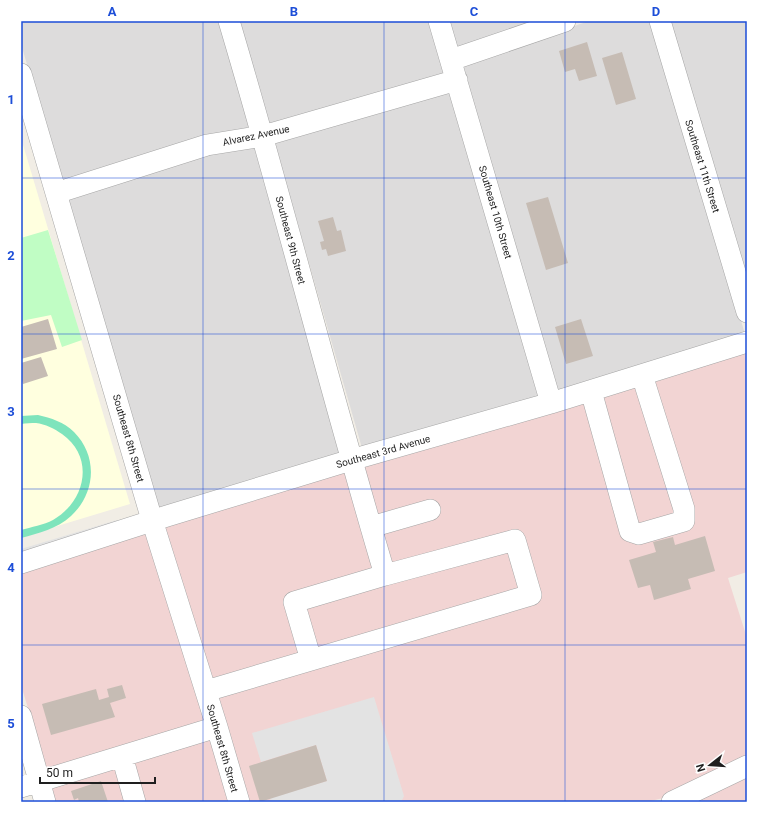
<svg xmlns="http://www.w3.org/2000/svg" width="768" height="823" font-family="Roboto,sans-serif">
<style>
.residential{fill:#dddcdc}
.commercial{fill:#f2d4d3}
.education{fill:#ffffdf}
.park{fill:#c0fdc4}
.pitch{fill:#7ee4bc}
.parking{fill:#e3e3e3}
.building{fill:#c6bcb4}
.lines{fill:none;stroke-linecap:round;stroke-linejoin:round}
.minor-casing{stroke:#a6a6a6;stroke-width:22}
.minor{stroke:#fff;stroke-width:21}
.grid{fill:none;stroke:#1d4ed8;stroke-width:1;stroke-opacity:0.55}
.labels{text-anchor:middle;stroke-width:3;stroke-linejoin:round;paint-order:stroke}
.street-label{font-size:10px;fill:#1f1f1f;stroke:#fff}
.neatline{fill:none;stroke:#1d4ed8;stroke-width:1.5}
.grid-label{font-size:13px;text-anchor:middle;font-weight:bold;fill:#1d4ed8}
</style>
<rect width="100%" height="100%" fill="#f1ede5"/>
<path class="residential" d="M21,21h198l33,109 -190,53 -41,-139z
M238,21h192l16,54 -177,51z
M449,21h92l-84,28z
M589,21h61l95,313 -188,59 -95,-329z
M669,21h78v260z
M451,90l89,308 -178,50 -88,-307z
M256,145l89,308 -187,57 -92,-312 143,-45z"/>
<path class="commercial" d="M747,350v222l-19,6 19,60v119l-84,41 -16,4h-399l-85,-277z
M146,530l60,192 -159,49 -26,-86v-114z
M211,737l19,65h-176l-3,-16z
M747,774v28h-58z"/>
<path class="education" d="M21,138l109,366 -109,33z"/>
<path class="park" d="M48,230l34,110 -20,7 -11,-32 -30,6v-83z"/>
<path class="pitch" d="M38,415c13,3 26,7 36,17 24,24 22,61 -3,84 -14,13 -32,17 -50,22v-8c10,-3 23,-5 32,-10 33,-19 42,-63 9,-86 -7,-5 -17,-10 -26,-11 -5,0 -10,0 -15,1v-8z"/>
<path class="parking" d="M117,520l2,5 -98,29v-5z
M374,697l30,99 -3,6h-130l-1,-4 57,-17 -11,-36 -55,17 -9,-29z"/>
<path class="building" d="M587,42l10,34 -18,5 -4,-12 -10,3 -6,-21z
M622,52l14,47 -20,6 -14,-47z
M548,197l20,66 -22,7 -20,-67z
M333,217l4,14 4,-1 5,21 -18,5 -2,-7 -4,1 -2,-8 4,-1 -6,-20z
M48,319l9,30 -36,10v-32z
M581,319l12,37 -27,8 -11,-37z
M41,357l7,19 -25,8 -2,-7v-14z
M705,536l10,35 -27,8 3,10 -37,11 -4,-15 -12,3 -9,-28 27,-8 -3,-10 20,-5 2,8z
M122,685l4,13 -16,5 5,14 -64,18 -9,-31 54,-15 3,11 10,-3 -2,-8z
M316,745l11,36 -67,21 -11,-36z
M101,781l7,21h-29l-1,-4 -4,2 -3,-9z"/>
<g class="lines">
<defs>
<path id="minor" d="M439,21l112,382
M660,21l87,291
M451,60l114,-39
M21,74l131,446 65,207 22,75
M56,193l151,-48 56,-9 194,-56
M591,391l39,140 9,3 45,-13v-12l-42,-134
M371,527l59,-17
M21,563l146,-47 184,-56 200,-57 196,-61
M311,660l-17,-58 91,-27
M206,691l325,-96 -16,-55 -130,35c-55,-184 -101,-370 -156,-554
M21,716l24,86
M122,756l13,46
M21,787l196,-60
M672,802l75,-36"/>
</defs>
<use href="#minor" class="minor-casing"/>
<use href="#minor" class="minor"/>
</g>
<path class="grid" d="M203,21v781M384,21v781M565,21v781M21,178h726M21,334h726M21,489h726M21,645h726"/>
<g class="labels">
<g class="street-label">
<text transform="translate(256 135) rotate(-12)" y="4">Alvarez Avenue</text>
<text transform="translate(703 166) rotate(73)" y="4">Southeast 11th Street</text>
<text transform="translate(496 212) rotate(74)" y="4">Southeast 10th Street</text>
<text transform="translate(291 240) rotate(75)" y="4">Southeast 9th Street</text>
<text transform="translate(129 438) rotate(74)" y="4">Southeast 8th Street</text>
<text transform="translate(383 451) rotate(-16)" y="4">Southeast 3rd Avenue</text>
<text transform="translate(223 748) rotate(74)" y="4">Southeast 8th Street</text>
</g>
</g>
<rect width="768" height="823" fill="none" stroke="#ffffff" stroke-width="44"/>
<g transform="translate(710 765) rotate(253)" stroke="#ffffff" stroke-width="3" paint-order="stroke">
<path d="M0-3L7 15L0 10L-7 15Z" fill="#1f1f1f"/>
<text y="-6" font-size="11" font-weight="bold" text-anchor="middle" fill="#1f1f1f">N</text>
</g>
<path d="M40 777v6h115v-6" fill="none" stroke="#1f1f1f" stroke-width="2"/>
<text x="46" y="777" font-size="12" fill="#1f1f1f" stroke="#ffffff" stroke-width="3" paint-order="stroke">50 m</text>
<rect x="22" y="22" width="724" height="779" class="neatline"/>
<g class="grid-label">
<text x="112" y="16">A</text>
<text x="294" y="16">B</text>
<text x="474" y="16">C</text>
<text x="656" y="16">D</text>
<text x="11" y="104">1</text>
<text x="11" y="260">2</text>
<text x="11" y="416">3</text>
<text x="11" y="572">4</text>
<text x="11" y="728">5</text>
</g>
</svg>
